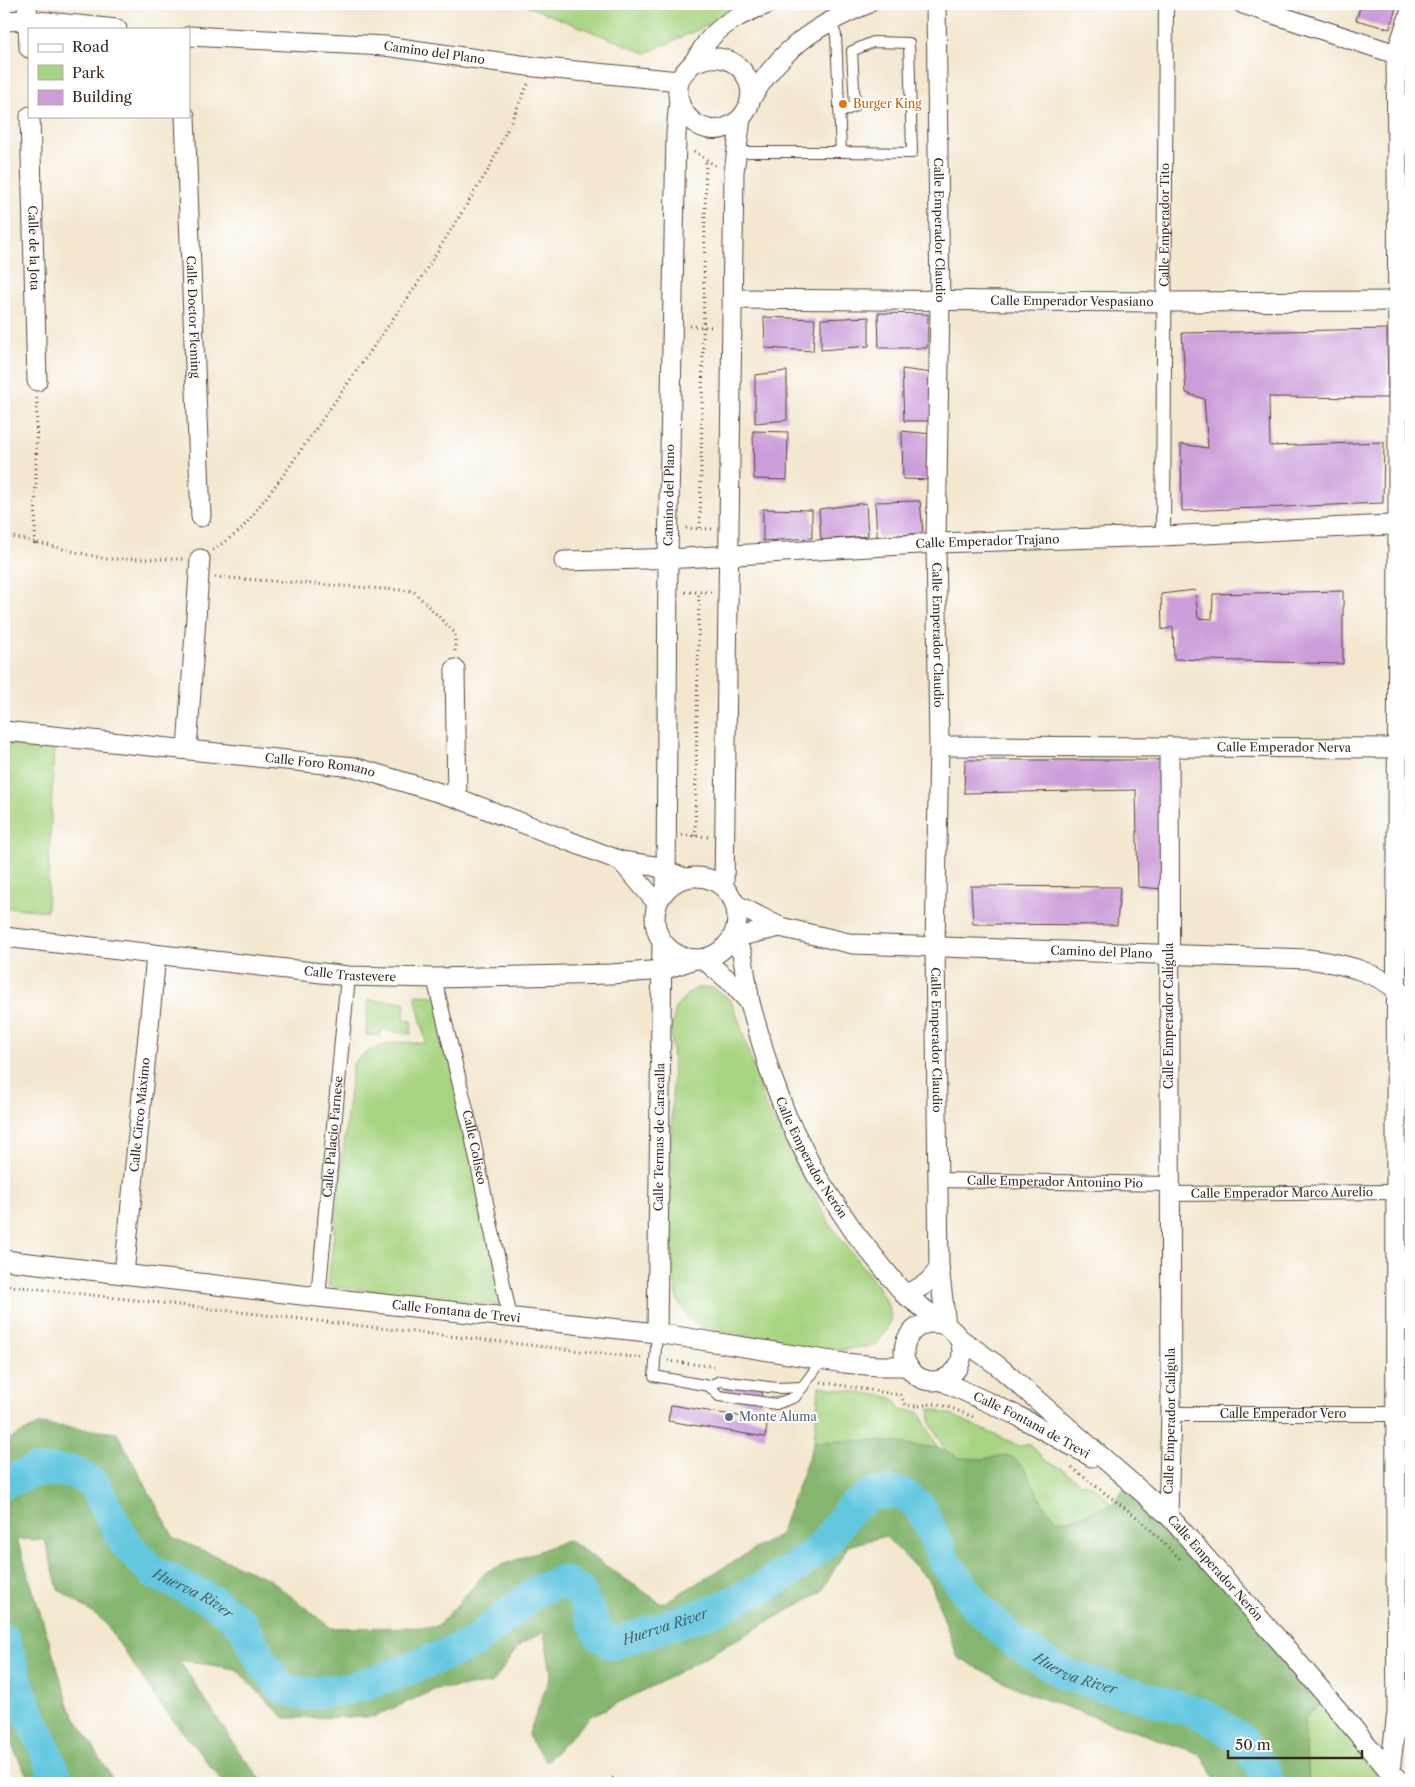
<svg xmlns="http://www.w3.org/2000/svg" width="1415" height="1787" font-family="'Libre Caslon Text',serif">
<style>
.green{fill:#a7d481;stroke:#717f50}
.forest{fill:#85b66f;stroke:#607046}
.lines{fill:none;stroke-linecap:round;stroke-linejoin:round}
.river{stroke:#63c7e0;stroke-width:32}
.building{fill:#cb9dd9}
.service-casing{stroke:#574639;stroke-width:12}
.pedestrian-casing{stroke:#574639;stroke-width:16}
.minor-casing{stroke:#574639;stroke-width:21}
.path{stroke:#574639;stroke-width:3;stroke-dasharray:1 4;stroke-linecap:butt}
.service{stroke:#fff;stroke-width:10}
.pedestrian{stroke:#fff;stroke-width:14}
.minor{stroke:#fff;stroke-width:19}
.food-dot{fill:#e8710a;stroke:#fff;stroke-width:2}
.service-dot{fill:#5c6f8a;stroke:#fff;stroke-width:2}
.labels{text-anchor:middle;stroke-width:4;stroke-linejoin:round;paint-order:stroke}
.street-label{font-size:12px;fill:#3b2a1e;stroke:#fff}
.food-label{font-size:12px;fill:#c56008;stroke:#fff;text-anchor:start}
.service-label{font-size:12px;fill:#4e5e75;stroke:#fff;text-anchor:start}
.water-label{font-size:14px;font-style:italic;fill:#496162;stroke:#fff}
</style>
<rect width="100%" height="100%" fill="#fff"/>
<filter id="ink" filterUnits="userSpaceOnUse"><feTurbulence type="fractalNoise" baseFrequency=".02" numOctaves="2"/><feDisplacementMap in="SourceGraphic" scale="10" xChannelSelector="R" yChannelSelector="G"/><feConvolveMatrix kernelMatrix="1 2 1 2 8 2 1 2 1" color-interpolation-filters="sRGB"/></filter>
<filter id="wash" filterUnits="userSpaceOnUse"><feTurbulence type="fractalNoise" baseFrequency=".0096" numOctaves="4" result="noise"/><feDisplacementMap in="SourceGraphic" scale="20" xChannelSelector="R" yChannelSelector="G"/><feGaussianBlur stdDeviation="1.12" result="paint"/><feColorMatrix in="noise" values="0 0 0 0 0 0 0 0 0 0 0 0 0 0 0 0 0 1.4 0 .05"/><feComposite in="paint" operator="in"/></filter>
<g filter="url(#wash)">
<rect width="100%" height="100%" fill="#f3e7cf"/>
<path class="green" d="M522,4h233l-109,49z
M4,743l50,5 -7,163 -43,-4z
M697,988h16l17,11 9,22 26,84 66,121 42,54 14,23 5,16 -15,26 -50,7 -81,-15 -45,-10 -10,-6 -13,-20 -9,-52 4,-187 -2,-33 5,-21 11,-14z
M415,995l22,1 68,310 -177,-20 25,-223c13,-12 31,-20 48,-21 9,0 16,2 25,1z
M368,1000l37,2 -1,18 8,1 -1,13 -30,-4 -1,6 -14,-1z
M819,1386l71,11 6,4 5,8 18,3 19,36 -66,-8 -58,2z
M930,1409l19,5 71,32 11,-2 13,16 18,9 16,13 13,3 17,14 2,7c-19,4 -32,14 -52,14l-14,-14 -19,-37 -20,-14c-16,3 -44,10 -58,-3 -4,-3 -7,-12 -10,-17 -5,-8 -9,-16 -7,-26z
M1327,1697l75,86h-94l-4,-64z"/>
<path class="forest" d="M40,1424l77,9 57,105 95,41 62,49 106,-1 50,-56 81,-31 94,64 118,-70 34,-92 58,-2 66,8 22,10 22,1 24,-4 8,3 11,11 19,37 14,14h14l23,-10 15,-4 21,-26 196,217 -23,22 4,64h-89l-19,-29 -171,-60 -71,-36 -27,-75 -46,-47 -37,10 -27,46 -164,92 -66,32 -45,46 -18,-26 23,-62 -7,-42 -25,13 -27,39 -56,5 -63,28 -89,1 -48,-49 -57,-9 61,93 24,30h-40l-64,-79 -56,-83 -46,-32 -13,-49 -28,-1 53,169 45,75h-84l-27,-52v-289z"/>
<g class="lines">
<g class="river">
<path id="s1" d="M4,1483l29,-12h37l24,13 31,59 28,29 60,29 29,23 22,41 18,23 20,6 46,-5 43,-13 81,-32 63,-52 27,-11 17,9 21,46 12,8 106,-35 49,-24 28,-17 28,-23 27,-36 22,-15 29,-1 20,15 25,55 30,43 42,39 48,30 136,39 38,24 24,32 5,13"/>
<path d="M4,1640l17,54 38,89"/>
</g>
</g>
<g id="blocks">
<path class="building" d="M1361,4h36l-7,25 -34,-9z
M878,313l50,1 -1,34h-48z
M764,317l51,2 -2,32 -48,-3z
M869,317v29l-48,4v-31z
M1387,329l1,69 -119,-1 1,49 114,-4 -1,61 -201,8 -1,-67 27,4 -4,-49 -18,-6 -4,-60z
M902,369l30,4 1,48h-29z
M787,371v49l-32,3v-48z
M753,431l35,1 -1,48 -33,-1z
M902,431l29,3v46l-28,-1z
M920,501l3,32 -46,4 -2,-35z
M866,503l2,33 -47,4 -2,-31z
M763,509l49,1v28l-49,3z
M1195,590l3,28 14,1 1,-25 130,-3v73l-169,-5 -1,-32 -11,3 -1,-36z
M965,760h197l1,129 -25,-2 -2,-97 -172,3z
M971,886l149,1 -3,38 -144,-1z
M726,1377l37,5 -2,22 -38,-5z
M671,1405l97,16 -3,16 -97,-16z"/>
</g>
</g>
<g filter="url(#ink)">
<use href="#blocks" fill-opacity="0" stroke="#574639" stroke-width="1"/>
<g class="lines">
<defs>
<path id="service" d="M840,113l15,-7 -3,-55 21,-9 36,1 3,110 -71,-1
M736,152h105l-5,-117 -6,-15
M657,1333l-3,43 55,10 10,10 57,8 19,-7 28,-38
M709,1386l11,-5 57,7 26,-1"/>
<g id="pedestrian">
<path id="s2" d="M1163,536l3,-532"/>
<path id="s3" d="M434,978l36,148 40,192"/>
<path id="s4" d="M940,1180l229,4"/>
<path id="s5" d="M1170,1194l225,-2"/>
<path id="s6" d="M318,1297l30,-321"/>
<path d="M1394,1324l17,-1"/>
<path id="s7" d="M1171,1414h225"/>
<path d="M1395,1545h16"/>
</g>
<g id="minor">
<path d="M27,4l2,44"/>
<path id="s8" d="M936,4l4,297 -4,242 3,203 -4,201 4,320 7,58"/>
<path d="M1243,4l168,55"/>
<path d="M4,21l24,-1 89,9"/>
<path id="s9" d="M189,36l196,10 150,21 144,14"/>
<path d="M692,64c49,-26 80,36 41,60 -28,18 -62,-11 -54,-42 2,-8 8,-12 13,-18 6,-7 10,-15 15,-22 16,-20 38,-30 61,-38"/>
<path d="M750,100c30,-50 64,-74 117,-96"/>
<path id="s10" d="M30,116l7,265"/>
<path id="s11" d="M185,116l16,401"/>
<path id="s12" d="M732,299l431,3 248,-1"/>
<path id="s13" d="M564,561l120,-3 252,-15 227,-7 247,-12"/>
<path d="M455,669l2,129"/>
<path id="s14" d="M4,731l350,36 103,31 164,63 33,5 31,12"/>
<path id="s15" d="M939,746l459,2"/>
<path d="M187,749l13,-190"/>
<path d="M621,861l36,42"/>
<circle cx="696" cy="918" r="41"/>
<path d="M724,887l10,-715 7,-54"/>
<path id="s16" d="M666,889l2,-330 8,-426 3,-31"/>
<path id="s17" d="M735,904l45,23 73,17 455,15c39,5 75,14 103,43"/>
<path id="s18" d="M4,937l344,39 86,2 177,-4 52,-4 32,-11"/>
<path d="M733,938l47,-11"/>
<path id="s19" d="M732,939l10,14 8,50 20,69 17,45 29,58 39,58 49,61 40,30"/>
<path d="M703,959l30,25 17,19"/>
<path id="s20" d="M4,1260l314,37 339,36 187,30 33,3h31"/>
<path id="s21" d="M124,1274l32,-318"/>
<path d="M904,1294c16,-5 28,-12 35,-27"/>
<circle cx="933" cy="1352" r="29"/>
<path id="s22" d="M657,1333l5,-391"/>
<path id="s23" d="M959,1338l38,27 171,150 118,133 104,124 12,11"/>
<path id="s24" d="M940,1380l78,36 74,41"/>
<path id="s25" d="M1168,1515l3,-101 -2,-667"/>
<path d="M1390,1772l7,-60c-5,-553 5,-1105 -1,-1658l15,-44"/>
</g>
</defs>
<use href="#service" class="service-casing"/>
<use href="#pedestrian" class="pedestrian-casing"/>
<use href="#minor" class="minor-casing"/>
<path class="path" d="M694,151l23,16
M690,326l24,1
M686,528l26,1
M700,528l6,-370
M4,535l102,24h78
M35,544l2,-147
M213,550l28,-20 41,-53 134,-191 74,-119 38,-83
M215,577l198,14 42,42v20
M685,592h26
M682,835l27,2
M695,836l4,-244
M4,1285l638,73
M668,1361l48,6
M821,1382l79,13 6,10c13,2 12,1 24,-1 14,-1 31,9 44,13
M1072,1468l70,53 38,38
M612,1778l14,5"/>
<use href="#service" class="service"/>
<use href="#pedestrian" class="pedestrian"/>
<use href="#minor" class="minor"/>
</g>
</g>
<circle class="food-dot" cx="843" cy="104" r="5"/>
<circle class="service-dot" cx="729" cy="1417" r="5"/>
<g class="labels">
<g class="street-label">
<text dy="4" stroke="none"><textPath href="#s9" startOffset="246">Camino del Plano</textPath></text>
<text dy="4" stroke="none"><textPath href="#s2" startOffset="311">Calle Emperador Tito</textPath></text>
<text dy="4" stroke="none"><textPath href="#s8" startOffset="226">Calle Emperador Claudio</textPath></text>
<text dy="4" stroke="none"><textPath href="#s10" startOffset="132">Calle de la Jota</textPath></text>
<text dy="4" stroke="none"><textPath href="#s12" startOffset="340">Calle Emperador Vespasiano</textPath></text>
<text dy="4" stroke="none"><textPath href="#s11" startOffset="201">Calle Doctor Fleming</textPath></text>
<text dy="4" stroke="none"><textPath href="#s16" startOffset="394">Camino del Plano</textPath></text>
<text dy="4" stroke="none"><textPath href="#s13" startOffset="424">Calle Emperador Trajano</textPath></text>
<text dy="4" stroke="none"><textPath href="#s8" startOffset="631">Calle Emperador Claudio</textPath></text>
<text dy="4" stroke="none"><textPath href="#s15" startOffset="345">Calle Emperador Nerva</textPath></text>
<text dy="4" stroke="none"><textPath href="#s14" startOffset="318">Calle Foro Romano</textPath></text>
<text dy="4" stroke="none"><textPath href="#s17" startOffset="374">Camino del Plano</textPath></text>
<text dy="4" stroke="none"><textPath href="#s18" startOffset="348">Calle Trastevere</textPath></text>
<text transform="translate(1169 1016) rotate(-90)" y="4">Calle Emperador Calígula</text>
<text dy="4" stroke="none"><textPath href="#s8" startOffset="1036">Calle Emperador Claudio</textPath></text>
<text dy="4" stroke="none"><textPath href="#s21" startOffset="160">Calle Circo Máximo</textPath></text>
<text dy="4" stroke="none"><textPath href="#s6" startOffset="161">Calle Palacio Farnese</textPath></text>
<text dy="4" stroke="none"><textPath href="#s22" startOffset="196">Calle Termas de Caracalla</textPath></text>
<text dy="4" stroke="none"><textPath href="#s3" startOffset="174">Calle Coliseo</textPath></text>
<text dy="4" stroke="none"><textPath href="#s19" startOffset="235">Calle Emperador Nerón</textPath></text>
<text dy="4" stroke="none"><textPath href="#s4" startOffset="115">Calle Emperador Antonino Pio</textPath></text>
<text dy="4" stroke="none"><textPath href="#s5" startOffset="112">Calle Emperador Marco Aurelio</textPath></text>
<text dy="4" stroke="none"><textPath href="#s20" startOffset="455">Calle Fontana de Trevi</textPath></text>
<text dy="4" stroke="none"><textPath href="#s7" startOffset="112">Calle Emperador Vero</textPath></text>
<text dy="4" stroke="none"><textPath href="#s25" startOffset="94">Calle Emperador Calígula</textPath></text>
<text dy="4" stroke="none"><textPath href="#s24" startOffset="102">Calle Fontana de Trevi</textPath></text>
<text dy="4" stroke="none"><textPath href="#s23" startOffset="345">Calle Emperador Nerón</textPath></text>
</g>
<g class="food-label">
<text x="853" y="108">Burger King</text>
</g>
<g class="service-label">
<text x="739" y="1421">Monte Aluma</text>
</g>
<g class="water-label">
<text dy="5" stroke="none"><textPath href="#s1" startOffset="248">Huerva River</textPath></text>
<text dy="5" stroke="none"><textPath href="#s1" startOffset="832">Huerva River</textPath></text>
<text dy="5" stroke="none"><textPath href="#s1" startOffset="1372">Huerva River</textPath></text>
</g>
</g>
<rect width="1415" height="1787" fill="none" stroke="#fff" stroke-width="20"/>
<rect x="28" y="28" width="162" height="90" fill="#ffffff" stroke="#b1aaa5"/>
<rect x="38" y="44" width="25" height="8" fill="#ffffff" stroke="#b1aaa5"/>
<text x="72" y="52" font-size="15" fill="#3b2a1e">Road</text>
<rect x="38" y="65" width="25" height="15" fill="#a7d481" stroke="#b1aaa5"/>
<text x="72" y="78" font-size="15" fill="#3b2a1e">Park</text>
<rect x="38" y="90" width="25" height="15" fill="#cb9dd9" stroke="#b1aaa5"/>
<text x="72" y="102" font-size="15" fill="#3b2a1e">Building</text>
<path d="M1228 1750v8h134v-8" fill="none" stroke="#3b2a1e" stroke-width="2.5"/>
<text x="1235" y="1750" font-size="15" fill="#3b2a1e" stroke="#ffffff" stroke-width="4" paint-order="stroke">50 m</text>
</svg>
